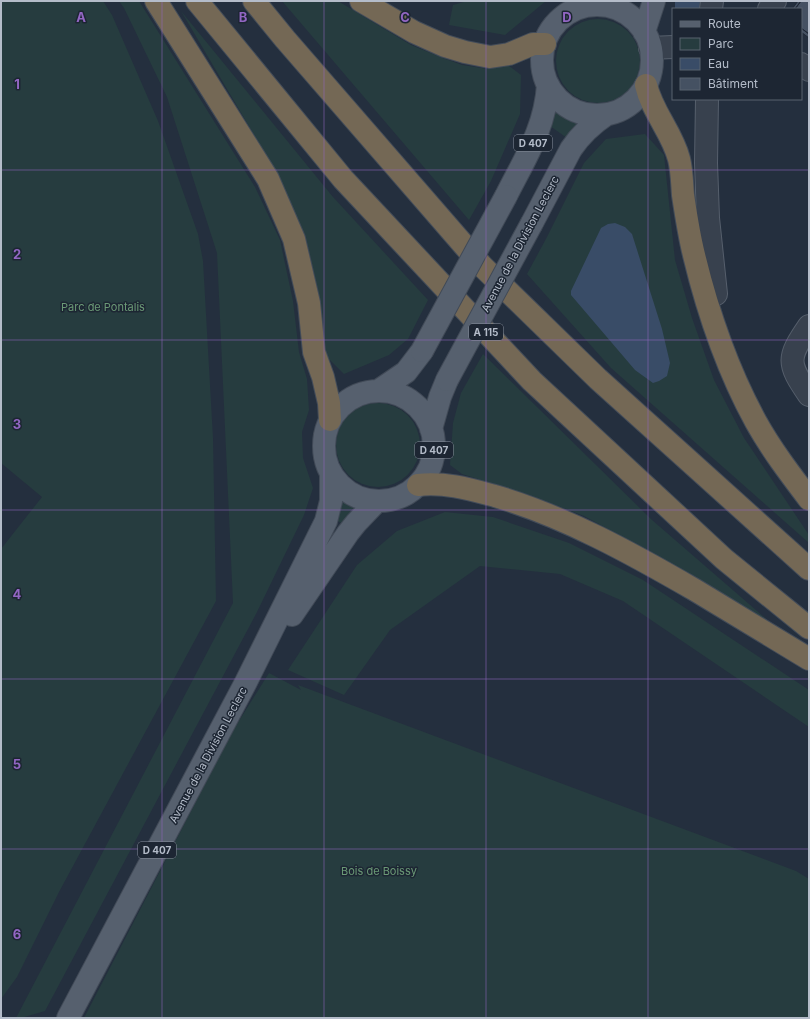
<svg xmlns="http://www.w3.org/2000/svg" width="810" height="1019" font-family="Inter,sans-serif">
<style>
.green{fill:#263c3f}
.water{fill:#394c67}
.building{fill:#455162;stroke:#1f2835}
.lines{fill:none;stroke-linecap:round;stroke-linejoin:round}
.minor-casing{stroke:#565f6c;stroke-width:24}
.major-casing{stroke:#414a57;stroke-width:24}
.highway-casing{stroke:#434c59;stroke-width:24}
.minor{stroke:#38414e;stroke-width:22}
.major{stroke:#56606e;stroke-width:22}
.highway{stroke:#746855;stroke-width:22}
.major-bridge-casing{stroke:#414a57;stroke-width:24;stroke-linecap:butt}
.major-bridge{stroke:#56606e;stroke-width:22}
.grid{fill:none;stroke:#9266c3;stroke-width:1;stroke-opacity:0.55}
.labels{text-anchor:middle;stroke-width:3;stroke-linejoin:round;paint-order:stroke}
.shield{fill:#1d2633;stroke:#878f9c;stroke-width:1}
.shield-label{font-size:10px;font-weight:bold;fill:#b4bcc9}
.street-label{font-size:11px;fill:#b4bcc9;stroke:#1d2633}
.park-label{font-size:11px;fill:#6b9a76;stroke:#1d2633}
.grid-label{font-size:13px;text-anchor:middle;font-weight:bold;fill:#9266c3;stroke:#1d2633;stroke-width:3;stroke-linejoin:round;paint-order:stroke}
</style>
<rect width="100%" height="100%" fill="#242f3e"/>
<path class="green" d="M1,1h102l9,14 46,106 40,113 5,27 10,177 3,163 -157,291 -42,85 -16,22v-450l41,-52 -41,-34z
M119,1h20l116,186 25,53 13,61 6,51 8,27 2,31 -7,22 1,26 10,30 -9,27 -47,97 -212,399 -24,7h-5l217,-415 -16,-350 -50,-156 -43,-89z
M282,1h56l73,44 32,13 19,7 26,4 20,-4 13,10 -1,39 -29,67 -22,39z
M467,1h79l-41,34 -56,-10 4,-20z
M181,11l152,186 95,103 -20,39 -19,16 -45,19 -19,-19 -4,-52 -16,-68 -28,-61z
M556 61a42 42 0 1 1 84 0a42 42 0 1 1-84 0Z
M555,111l12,7 12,5 -12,15 -17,-12z
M645,134l19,21 11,105 17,58 22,62 30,58 65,97v8l-198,-175 -84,-94 20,-37 37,-74 22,-24z
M483,354l169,166 135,117 -157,-96 -46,-25 -58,-22 -64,-20 -12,-9 3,-42 8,-30z
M336 445a42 42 0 1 1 84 0a42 42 0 1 1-84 0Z
M342,502l15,7 -14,15 -10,-6z
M445,512l48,5 76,26 74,37 166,110v37l-186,-126 -63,-27 -80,-8 -90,64 -46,65 -56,-25 69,-105 40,-34z
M269,673l32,17 -3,-5 498,186 13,8v139h-725l148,-286z"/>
<path class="water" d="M675,1h25l-1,8h-24z
M615,223l10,4 7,7 30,95 8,34 -3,13 -8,5 -6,2 -18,-13 -64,-75v-4l30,-63 7,-4z"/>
<path class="building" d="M798,1h3l-6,8h-3z
M801,1h8v33l-8,-6v-19h-6z
M801,28l8,6v4l-8,-6z"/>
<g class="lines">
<defs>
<path id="minor" d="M711,9l1,-8
M769,9l6,-8
M650,48l23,-1
M801,64l8,6
M707,99l-1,64 2,55 8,76
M809,326c-22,32 -22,37 0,69"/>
<path id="major" d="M542 60a55 55 0 1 1 110 0a55 55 0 1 1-110 0Z
M644,32l10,-31
M506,196c19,-38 39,-67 42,-111
M532,223l39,-74c10,-15 21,-25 36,-35
M378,391l28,-19 16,-21
M324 446a55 55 0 1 1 110 0a55 55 0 1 1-110 0Z
M431,429l9,-32 7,-17
M292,615l56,-82 8,-10 21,-22
M68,1018l178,-336 80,-161 5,-20v-28"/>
<path id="highway" d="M156,1l112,178 26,60 15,64 5,49 9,25 6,26 1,17
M197,1l146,178 189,202 192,178 85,69
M254,1l31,38 197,227 116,113 211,190
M361,1l53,31 31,14 20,6 25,5 19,-3 24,-10h12
M646,85c6,27 26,47 33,74 3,12 3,24 4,36 3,20 6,40 11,60 14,58 33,114 62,167 15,27 34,52 53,77
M418,485c27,-3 51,4 77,11 71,21 136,57 200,94 38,23 76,46 114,69"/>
</defs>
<use href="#minor" class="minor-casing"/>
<use href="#major" class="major-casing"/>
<use href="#highway" class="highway-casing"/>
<use href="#minor" class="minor"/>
<use href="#major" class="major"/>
<use href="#highway" class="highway"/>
<defs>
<path id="major-bridge" d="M422,351l84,-155
M447,380l85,-157"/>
</defs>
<use href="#major-bridge" class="major-bridge-casing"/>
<use href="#major-bridge" class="major-bridge"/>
</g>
<path class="grid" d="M162,1v1017M324,1v1017M486,1v1017M648,1v1017M1,170h808M1,340h808M1,510h808M1,679h808M1,849h808"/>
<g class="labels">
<g class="shield">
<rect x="514" y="135" width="38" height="16" rx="3"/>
<rect x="469" y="324" width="34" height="16" rx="3"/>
<rect x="415" y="442" width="38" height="16" rx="3"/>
<rect x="138" y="842" width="38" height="16" rx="3"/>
</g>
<g class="shield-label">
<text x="533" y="147">D 407</text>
<text x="486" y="336">A 115</text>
<text x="434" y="454">D 407</text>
<text x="157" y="854">D 407</text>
</g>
<g class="street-label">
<text transform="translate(520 244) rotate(-62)" y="4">Avenue de la Division Leclerc</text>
<text transform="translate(208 755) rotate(-62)" y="4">Avenue de la Division Leclerc</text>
</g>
<g class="park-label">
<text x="103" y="311">Parc de Pontalis</text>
<text x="379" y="875">Bois de Boissy</text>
</g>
</g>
<g class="grid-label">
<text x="81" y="22">A</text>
<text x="243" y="22">B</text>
<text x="405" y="22">C</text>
<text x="567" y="22">D</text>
<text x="17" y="89">1</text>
<text x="17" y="259">2</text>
<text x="17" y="429">3</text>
<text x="17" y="599">4</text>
<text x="17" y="769">5</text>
<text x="17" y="939">6</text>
</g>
<rect width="810" height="1019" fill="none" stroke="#b4bcc9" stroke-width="4"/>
<rect x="672" y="8" width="130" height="92" fill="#1d2633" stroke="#59626f"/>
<rect x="680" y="21" width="20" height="6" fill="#56606e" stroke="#59626f"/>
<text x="708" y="28" font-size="12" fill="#b4bcc9">Route</text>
<rect x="680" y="38" width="20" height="12" fill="#263c3f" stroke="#59626f"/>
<text x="708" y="48" font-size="12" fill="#b4bcc9">Parc</text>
<rect x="680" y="58" width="20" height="12" fill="#394c67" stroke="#59626f"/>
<text x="708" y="68" font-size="12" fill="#b4bcc9">Eau</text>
<rect x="680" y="78" width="20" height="12" fill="#455162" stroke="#59626f"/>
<text x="708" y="88" font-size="12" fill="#b4bcc9">Bâtiment</text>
</svg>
